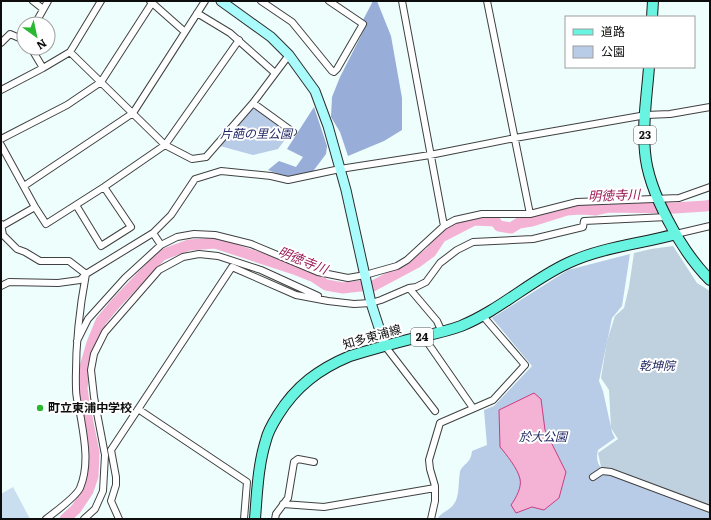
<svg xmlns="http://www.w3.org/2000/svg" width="711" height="520" font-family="Literata,'Noto Sans JP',serif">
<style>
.green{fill:#b8cbe7}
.forest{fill:#98add8}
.cemetery{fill:#bfd1df}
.pitch{fill:#c9deef}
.water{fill:#f4b3d5;stroke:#c83d81}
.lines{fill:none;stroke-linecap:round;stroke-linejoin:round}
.river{stroke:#f4b3d5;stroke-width:11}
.street-casing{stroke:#404040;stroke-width:8}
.secondary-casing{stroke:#2f2f2f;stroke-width:11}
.primary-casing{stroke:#1e1e1e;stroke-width:12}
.street{stroke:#fff;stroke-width:6}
.secondary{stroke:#aafcfc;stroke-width:9}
.primary{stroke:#68f4e1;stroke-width:10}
.poi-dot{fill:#2ab833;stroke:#fff;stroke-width:1.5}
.labels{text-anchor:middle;stroke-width:4;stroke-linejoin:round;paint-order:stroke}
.shield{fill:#fff;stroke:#565656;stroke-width:1}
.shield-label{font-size:11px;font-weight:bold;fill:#0d0d0d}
.park-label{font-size:12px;font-style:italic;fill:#1f2662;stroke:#fff}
.street-label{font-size:12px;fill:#0d0d0d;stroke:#fff}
.poi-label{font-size:12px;font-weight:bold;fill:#0d0d0d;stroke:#fff;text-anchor:start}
.water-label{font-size:13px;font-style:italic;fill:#9a1a54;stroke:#fff}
</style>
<rect width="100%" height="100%" fill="#edfefd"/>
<path class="green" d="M253,107l37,26 -12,16 -25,6 -33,-9z
M630,254l-8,52 -10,12 -13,63 4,10 9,41 3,6 -17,12c-2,7 -1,14 4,19l108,41v9h-273c5,-7 13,-9 17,-15 6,-8 4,-23 6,-32 2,-8 11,-8 12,-21l15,-6 -3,-35 10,-4 38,-40 -40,-48 76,-48z"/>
<path class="forest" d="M373,1h4l14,35 11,62v32l-18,11 -36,15 -8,-24 -9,-15 1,-20 8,-20 27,-53 -4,-4z
M314,107l13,39 -1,8 -15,20 -25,3 -18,-7 11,-9 17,6 7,-10 -16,-8z"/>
<path class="cemetery" d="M673,246l24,37 13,8v214l-109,-38 -3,-14 20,-14 -7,-11 -2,-38 -8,-12 6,-37 8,-25 9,-8 5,-21 5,-34 17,-4z"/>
<path class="pitch" d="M13,487l17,32h-29v-25z"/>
<path class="water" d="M534,393l7,6 4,31 21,42 -7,26 -15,12 -12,-3 -16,6 -5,-8c5,-7 11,-18 9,-26 -2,-10 -14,-25 -20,-32l-1,-37z"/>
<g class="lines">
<path class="river" d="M65,519l11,-10 12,-18 5,-15 1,-24 -10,-49 -2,-15 3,-21 7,-24 9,-22 15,-18 46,-48 27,-10 26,-2 79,26 20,8 12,8 17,3 17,-2h13l43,-23 15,-11 10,-15 33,-17 21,1 4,5 12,2 8,-5 13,-2 35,-11 15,-1 14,1 13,-3 65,1 32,-2 4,-1"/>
<defs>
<path id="street" d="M33,1l10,8
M150,1l35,31
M261,1l31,21 40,49 2,1 3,-3 26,-45 -34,-23
M402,1l42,225
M487,1l43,213
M197,13l33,20 45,40
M35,24l13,-23
M1,43l9,-9 14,6
M31,48l12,20
M70,52l95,93 27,14 14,-2 47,-54 36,-48
M1,90l42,-22 27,-16 31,-51
M253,103l40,29
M1,139l66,-34 34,-23 51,-79
M1,145l34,62 11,17 58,-37 61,-42 74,-105
M24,186l109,-73 72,-112
M76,205l25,41 30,-19 -27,-40
M1,224l2,11 14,14 8,3 15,9h29l17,13
M2,226l33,-19
M153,233l18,-18 24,-36 26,-8 50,5 17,4 52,-11 90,-14 85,-17 131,-23 24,-1 40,-7
M676,234l34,-8
M1,286l8,-4 49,1 22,-3 6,-6 67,-41 8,12
M409,288l7,-1 10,-5 14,-19 17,-13 16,-8 60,-3 50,-12 1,-6 83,-4
M423,336l50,72
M77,341l11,-22 37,-41 36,-33 16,-8 17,-3 21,1 36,9 67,28 30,6 17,-3 32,-9 10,-6 37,-34 11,-6 27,-6h48l47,-12 102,-4 31,-11
M385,346l50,65
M138,409l109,73 -3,37
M593,477l9,-6 9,1 99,37
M283,504l41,3 111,-19
M46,519c9,-7 30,-22 34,-31 10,-24 4,-51 0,-75 -2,-8 -4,-16 -4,-24 -1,-39 3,-78 10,-115
M84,519l11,-10 8,-18 2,-36 -11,-58 -3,-27 3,-16 11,-22 54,-62 24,-13 16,-3 19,2 43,14 57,26
M119,519l-8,-18 5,-16v-8l-5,-27 121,-183 64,28 32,6 26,3 17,-1 10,-3 28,-12 28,33 5,11
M275,519l1,-5 12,-16 6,-36 4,-3 16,3
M431,519l4,-18v-15l-5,-17 -1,-9 11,-37 53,-23 32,-35 -43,-50"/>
<path id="secondary" d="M221,1l50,36 18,18 26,36 13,35 18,64 25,113 14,43"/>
<path id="primary" d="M652,17l1,-16
M649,67c-2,28 -7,57 -4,85 3,40 37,100 65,128
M255,519c2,-26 3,-54 11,-79 2,-9 7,-17 12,-25 18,-29 41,-46 72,-59 20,-6 41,-12 61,-17 17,-4 34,-7 50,-13 39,-16 70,-46 107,-63 34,-16 73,-19 108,-29"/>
</defs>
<use href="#street" class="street-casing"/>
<use href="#secondary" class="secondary-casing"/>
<use href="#primary" class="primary-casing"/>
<use href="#street" class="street"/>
<use href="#secondary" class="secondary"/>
<use href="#primary" class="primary"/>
</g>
<circle class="poi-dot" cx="40" cy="408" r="4"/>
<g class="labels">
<g class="shield">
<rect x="634" y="126" width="22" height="18" rx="3"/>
<rect x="411" y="328" width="22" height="18" rx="3"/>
</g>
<g class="shield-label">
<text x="645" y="139">23</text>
<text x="422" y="341">24</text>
</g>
<g class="park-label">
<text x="256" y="138">片葩の里公園</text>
<text x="657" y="370">乾坤院</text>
<text x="543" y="441">於大公園</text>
</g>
<g class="street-label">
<text transform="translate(372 337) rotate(-16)" y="4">知多東浦線</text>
</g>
<g class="poi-label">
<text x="48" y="412">町立東浦中学校</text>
</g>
<g class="water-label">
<text transform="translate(614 195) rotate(-2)" y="5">明徳寺川</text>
<text transform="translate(303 260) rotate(22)" y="5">明徳寺川</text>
</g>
</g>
<rect width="711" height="520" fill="none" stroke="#0d0d0d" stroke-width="4"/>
<rect x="565" y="16" width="130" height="52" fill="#ffffff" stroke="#9e9e9e"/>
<rect x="573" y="29" width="20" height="6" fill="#68f4e1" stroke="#9e9e9e"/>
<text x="601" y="36" font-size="12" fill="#0d0d0d">道路</text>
<rect x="573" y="46" width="20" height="12" fill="#b8cbe7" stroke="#9e9e9e"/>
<text x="601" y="56" font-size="12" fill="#0d0d0d">公園</text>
<g transform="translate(36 36) rotate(147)"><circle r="19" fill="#ffffff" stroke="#9e9e9e"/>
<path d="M0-3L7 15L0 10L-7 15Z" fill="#2ab833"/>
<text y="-6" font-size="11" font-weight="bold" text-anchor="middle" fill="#0d0d0d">N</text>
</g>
</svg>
